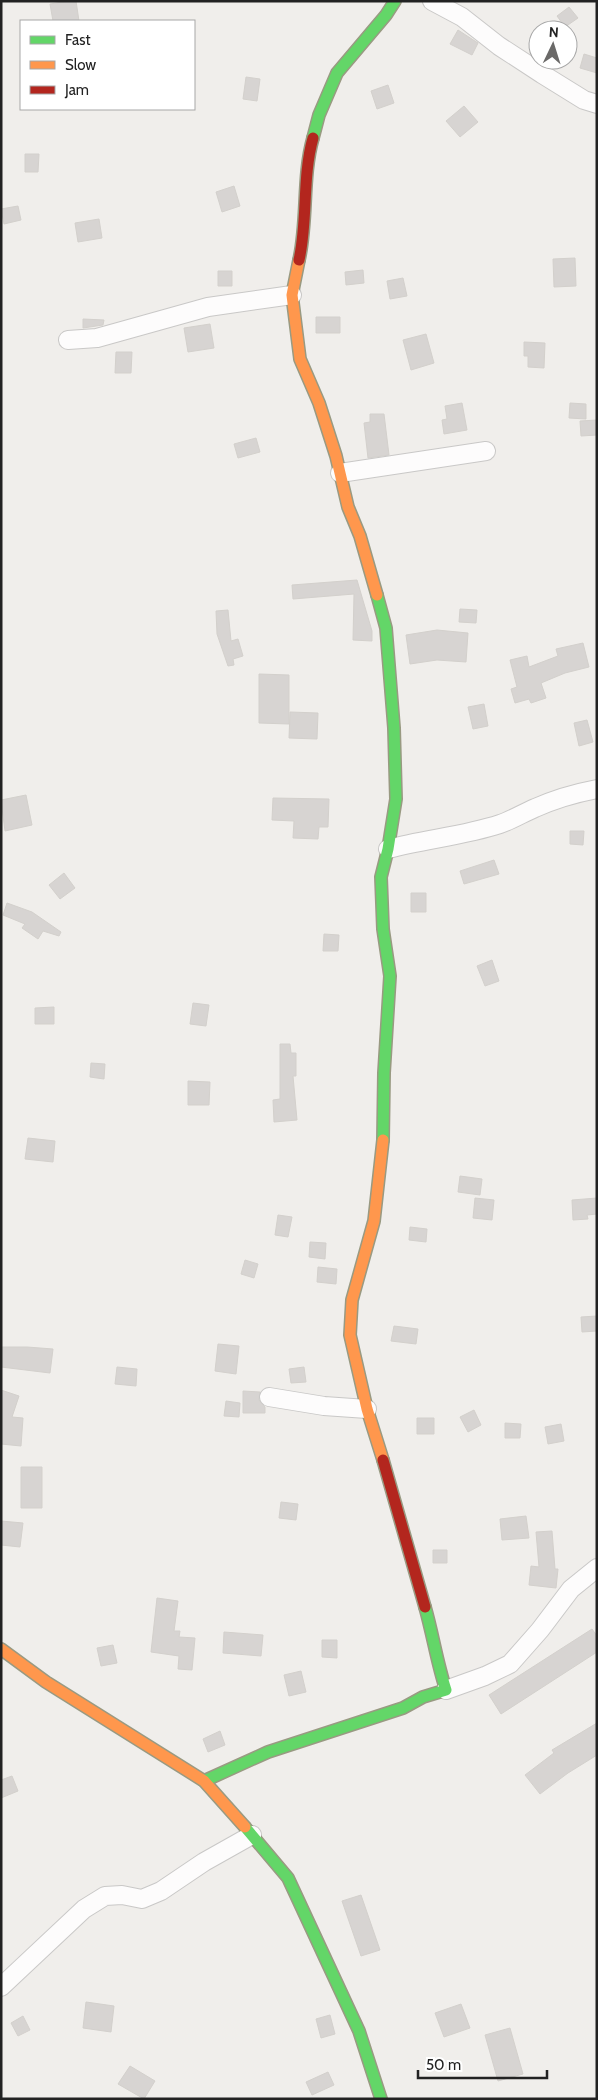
<svg xmlns="http://www.w3.org/2000/svg" width="598" height="2100" font-family="Cabin,sans-serif">
<style>
.building{fill:#d7d4d2;stroke:#d3d0cc}
.lines{fill:none;stroke-linecap:round;stroke-linejoin:round}
.street-casing{stroke:#c9c8c7;stroke-width:20}
.fast-casing{stroke:#999a82;stroke-width:14}
.slow-casing{stroke:#999a82;stroke-width:14}
.jam-casing{stroke:#999a82;stroke-width:14}
.street{stroke:#fdfcfc;stroke-width:18}
.fast{stroke:#63d668;stroke-width:11}
.slow{stroke:#ff974d;stroke-width:11}
.jam{stroke:#b3261e;stroke-width:11}
</style>
<rect width="100%" height="100%" fill="#f0eeeb"/>
<path class="building" d="M69,1h7l3,20h-26l-3,-17z
M569,7l9,11 -13,9 -8,-11z
M458,30l20,13 -6,12 -22,-11z
M584,54l13,4v15l-17,-5z
M246,77l14,2 -3,22 -14,-2z
M388,85l6,18 -17,6 -6,-18z
M464,106l14,16 -18,15 -14,-16z
M25,154h14l-1,18h-13z
M234,186l6,20 -18,6 -6,-20z
M18,206l3,14 -17,4 -3,-15z
M99,219l3,19 -24,4 -3,-19z
M575,258l1,28 -22,1 -1,-28z
M363,270l1,13 -18,2 -1,-13z
M218,271h14v15h-14z
M403,278l4,18 -17,3 -3,-18z
M316,317h24v16h-24z
M83,319l21,1 -1,5 -20,3z
M210,324l4,24 -26,4 -4,-24z
M426,334l8,29 -23,7 -8,-30z
M524,342l21,1 -1,25 -16,-1v-11h-4z
M116,352h16l-1,21h-16z
M462,403l5,27 -23,4 -2,-14 5,-1 -2,-13z
M570,403l16,1v15l-17,-1z
M370,414h14l5,41 -21,3 -4,-35 6,-1z
M597,420v15l-16,1 -1,-15z
M256,438l4,14 -22,6 -4,-14z
M357,580l15,51v10l-19,-1 1,-46 -61,5 -1,-14z
M460,609l17,1 -1,13 -17,-1z
M228,610l3,31 7,-2 5,17 -10,3 1,6 -6,1 -11,-32 -1,-23z
M437,630l31,3 -2,29 -29,-2 -27,4 -4,-29z
M583,643l6,24 -24,6 -24,10 5,15 -15,5 -2,-4 -14,4 -4,-14 6,-2 -7,-27 17,-4 2,11 29,-11 -2,-7z
M259,674l30,1v49l-30,-1z
M484,704l4,22 -15,3 -5,-22z
M290,712l28,1 -1,26 -28,-1z
M587,720l6,22 -14,4 -5,-23z
M26,795l6,30 -27,6 -4,-31z
M273,798l56,1 -1,28h-9l-1,12 -25,-1 1,-17 -22,-1z
M570,831h14l-1,14 -13,-1z
M494,860l5,14 -35,10 -4,-13z
M64,873l11,15 -15,11 -11,-14z
M411,893h15v19h-15z
M7,903l25,9 29,20 -2,4 -16,-5 -5,8 -16,-11 3,-4 -22,-9z
M324,934l15,1 -1,16h-15z
M492,960l7,21 -14,5 -8,-20z
M193,1003l16,2 -3,21 -16,-2z
M54,1007v17h-19v-16z
M280,1044h10l1,9h5v23h-3l4,44 -23,2 -1,-22 7,-1z
M91,1063l14,1 -1,15 -14,-2z
M188,1081l22,1 -1,23h-21z
M28,1138l27,3 -2,21 -28,-3z
M460,1176l22,3 -2,16 -22,-3z
M475,1198l19,2 -2,20 -19,-2z
M597,1198v16l-10,1 1,4 -15,1 -1,-20z
M278,1215l14,2 -4,20 -13,-2z
M410,1227l17,2 -1,13 -17,-2z
M310,1242l16,1 -1,16 -16,-2z
M245,1260l13,4 -4,14 -13,-4z
M318,1267l19,2 -1,15 -19,-2z
M597,1316v15l-15,1 -1,-15z
M394,1326l24,3 -2,15 -25,-3z
M218,1344l21,2 -3,28 -21,-3z
M1,1347h26l26,2 -3,24 -49,-6z
M117,1367l20,2 -1,17 -21,-2z
M304,1367l2,15 -15,1 -2,-14z
M1,1390l18,6 -7,21 11,1 -2,28 -20,-2z
M243,1391l17,1 -1,8 6,7v6h-22z
M226,1401l14,2 -1,14 -15,-1z
M474,1410l7,15 -13,7 -8,-15z
M417,1418h17v16h-17z
M505,1423l16,1 -1,14h-15z
M561,1424l3,17 -16,3 -3,-17z
M21,1467h21v41h-21z
M281,1502l17,2 -2,16 -17,-2z
M526,1516l3,22 -27,2 -2,-21z
M1,1521l22,2 -3,24 -19,-2z
M552,1531l3,38h3l-2,19 -27,-3 2,-19 8,1 -3,-35z
M433,1550h14v13h-14z
M157,1598l21,3 -4,30h6l-1,6 16,1 -3,32 -14,-1 1,-13 -28,-4z
M592,1629l5,7v16l-96,62 -12,-19z
M224,1632l39,3 -2,21 -38,-3z
M322,1640h15v18l-15,-1z
M113,1645l4,18 -16,3 -4,-18z
M301,1671l5,21 -17,4 -5,-21z
M597,1723v32l-29,18 -28,21 -15,-19 29,-22 -2,-3z
M220,1731l5,14 -17,7 -5,-13z
M12,1776l6,15 -17,7v-18z
M361,1895l19,55 -19,6 -19,-55z
M86,2002l28,4 -3,26 -28,-4z
M461,2004l9,24 -26,9 -9,-24z
M330,2015l5,19 -14,4 -5,-19z
M23,2016l7,14 -12,6 -7,-13z
M510,2028l13,46 -25,7 -13,-46z
M130,2066l25,15 -11,18 -26,-15z
M328,2072l6,13 -22,10 -6,-13z"/>
<g class="lines">
<defs>
<path id="street" d="M432,1l30,16 37,29 43,28 42,26 13,4
M68,340l29,-2 111,-31 84,-12
M340,473l146,-22
M388,849c37,-10 76,-13 112,-25 12,-4 23,-11 35,-16 20,-9 41,-15 62,-19
M269,1397l55,9 43,3
M446,1690l39,-14 25,-12 30,-34 31,-41 26,-21
M1,1987l83,-78 21,-13 17,-1 20,4 19,-8 43,-29 48,-27"/>
<path id="fast" d="M313,138l6,-23 18,-42 49,-58 9,-14
M377,595l9,33 8,100 2,71 -8,50 -7,28 2,52 7,47 -6,97 -1,67
M204,1781l64,-29 135,-44 20,-11 23,-7c-9,-27 -13,-55 -21,-83
M245,1827l43,51 71,153 22,68"/>
<path id="slow" d="M299,260l-7,35 8,64 19,44 17,53 12,51 12,29 17,59
M383,1140l-9,81 -22,79 -2,35 17,74 16,51
M1,1649l45,33 158,99 41,46"/>
<path id="jam" d="M299,260c9,-40 3,-83 14,-122
M383,1460l42,147"/>
</defs>
<use href="#street" class="street-casing"/>
<use href="#fast" class="fast-casing"/>
<use href="#slow" class="slow-casing"/>
<use href="#jam" class="jam-casing"/>
<use href="#street" class="street"/>
<use href="#fast" class="fast"/>
<use href="#slow" class="slow"/>
<use href="#jam" class="jam"/>
</g>
<rect width="598" height="2100" fill="none" stroke="#222222" stroke-width="5"/>
<rect x="20" y="20" width="175" height="90" fill="#ffffff" stroke="#a7a7a7"/>
<rect x="30" y="36" width="25" height="8" fill="#63d668" stroke="#a7a7a7"/>
<text x="65" y="45" font-size="15" fill="#222222">Fast</text>
<rect x="30" y="61" width="25" height="8" fill="#ff974d" stroke="#a7a7a7"/>
<text x="65" y="70" font-size="15" fill="#222222">Slow</text>
<rect x="30" y="86" width="25" height="8" fill="#b3261e" stroke="#a7a7a7"/>
<text x="65" y="95" font-size="15" fill="#222222">Jam</text>
<g transform="translate(553 45) rotate(4)"><circle r="24" fill="#ffffff" stroke="#a7a7a7"/>
<path d="M0-4L9 19L0 12L-9 19Z" fill="#6a6968"/>
<text y="-8" font-size="14" font-weight="bold" text-anchor="middle" fill="#222222">N</text>
</g>
<path d="M418 2070v8h129v-8" fill="none" stroke="#222222" stroke-width="2.5"/>
<text x="426" y="2070" font-size="15" fill="#222222" stroke="#ffffff" stroke-width="4" paint-order="stroke">50 m</text>
</svg>
